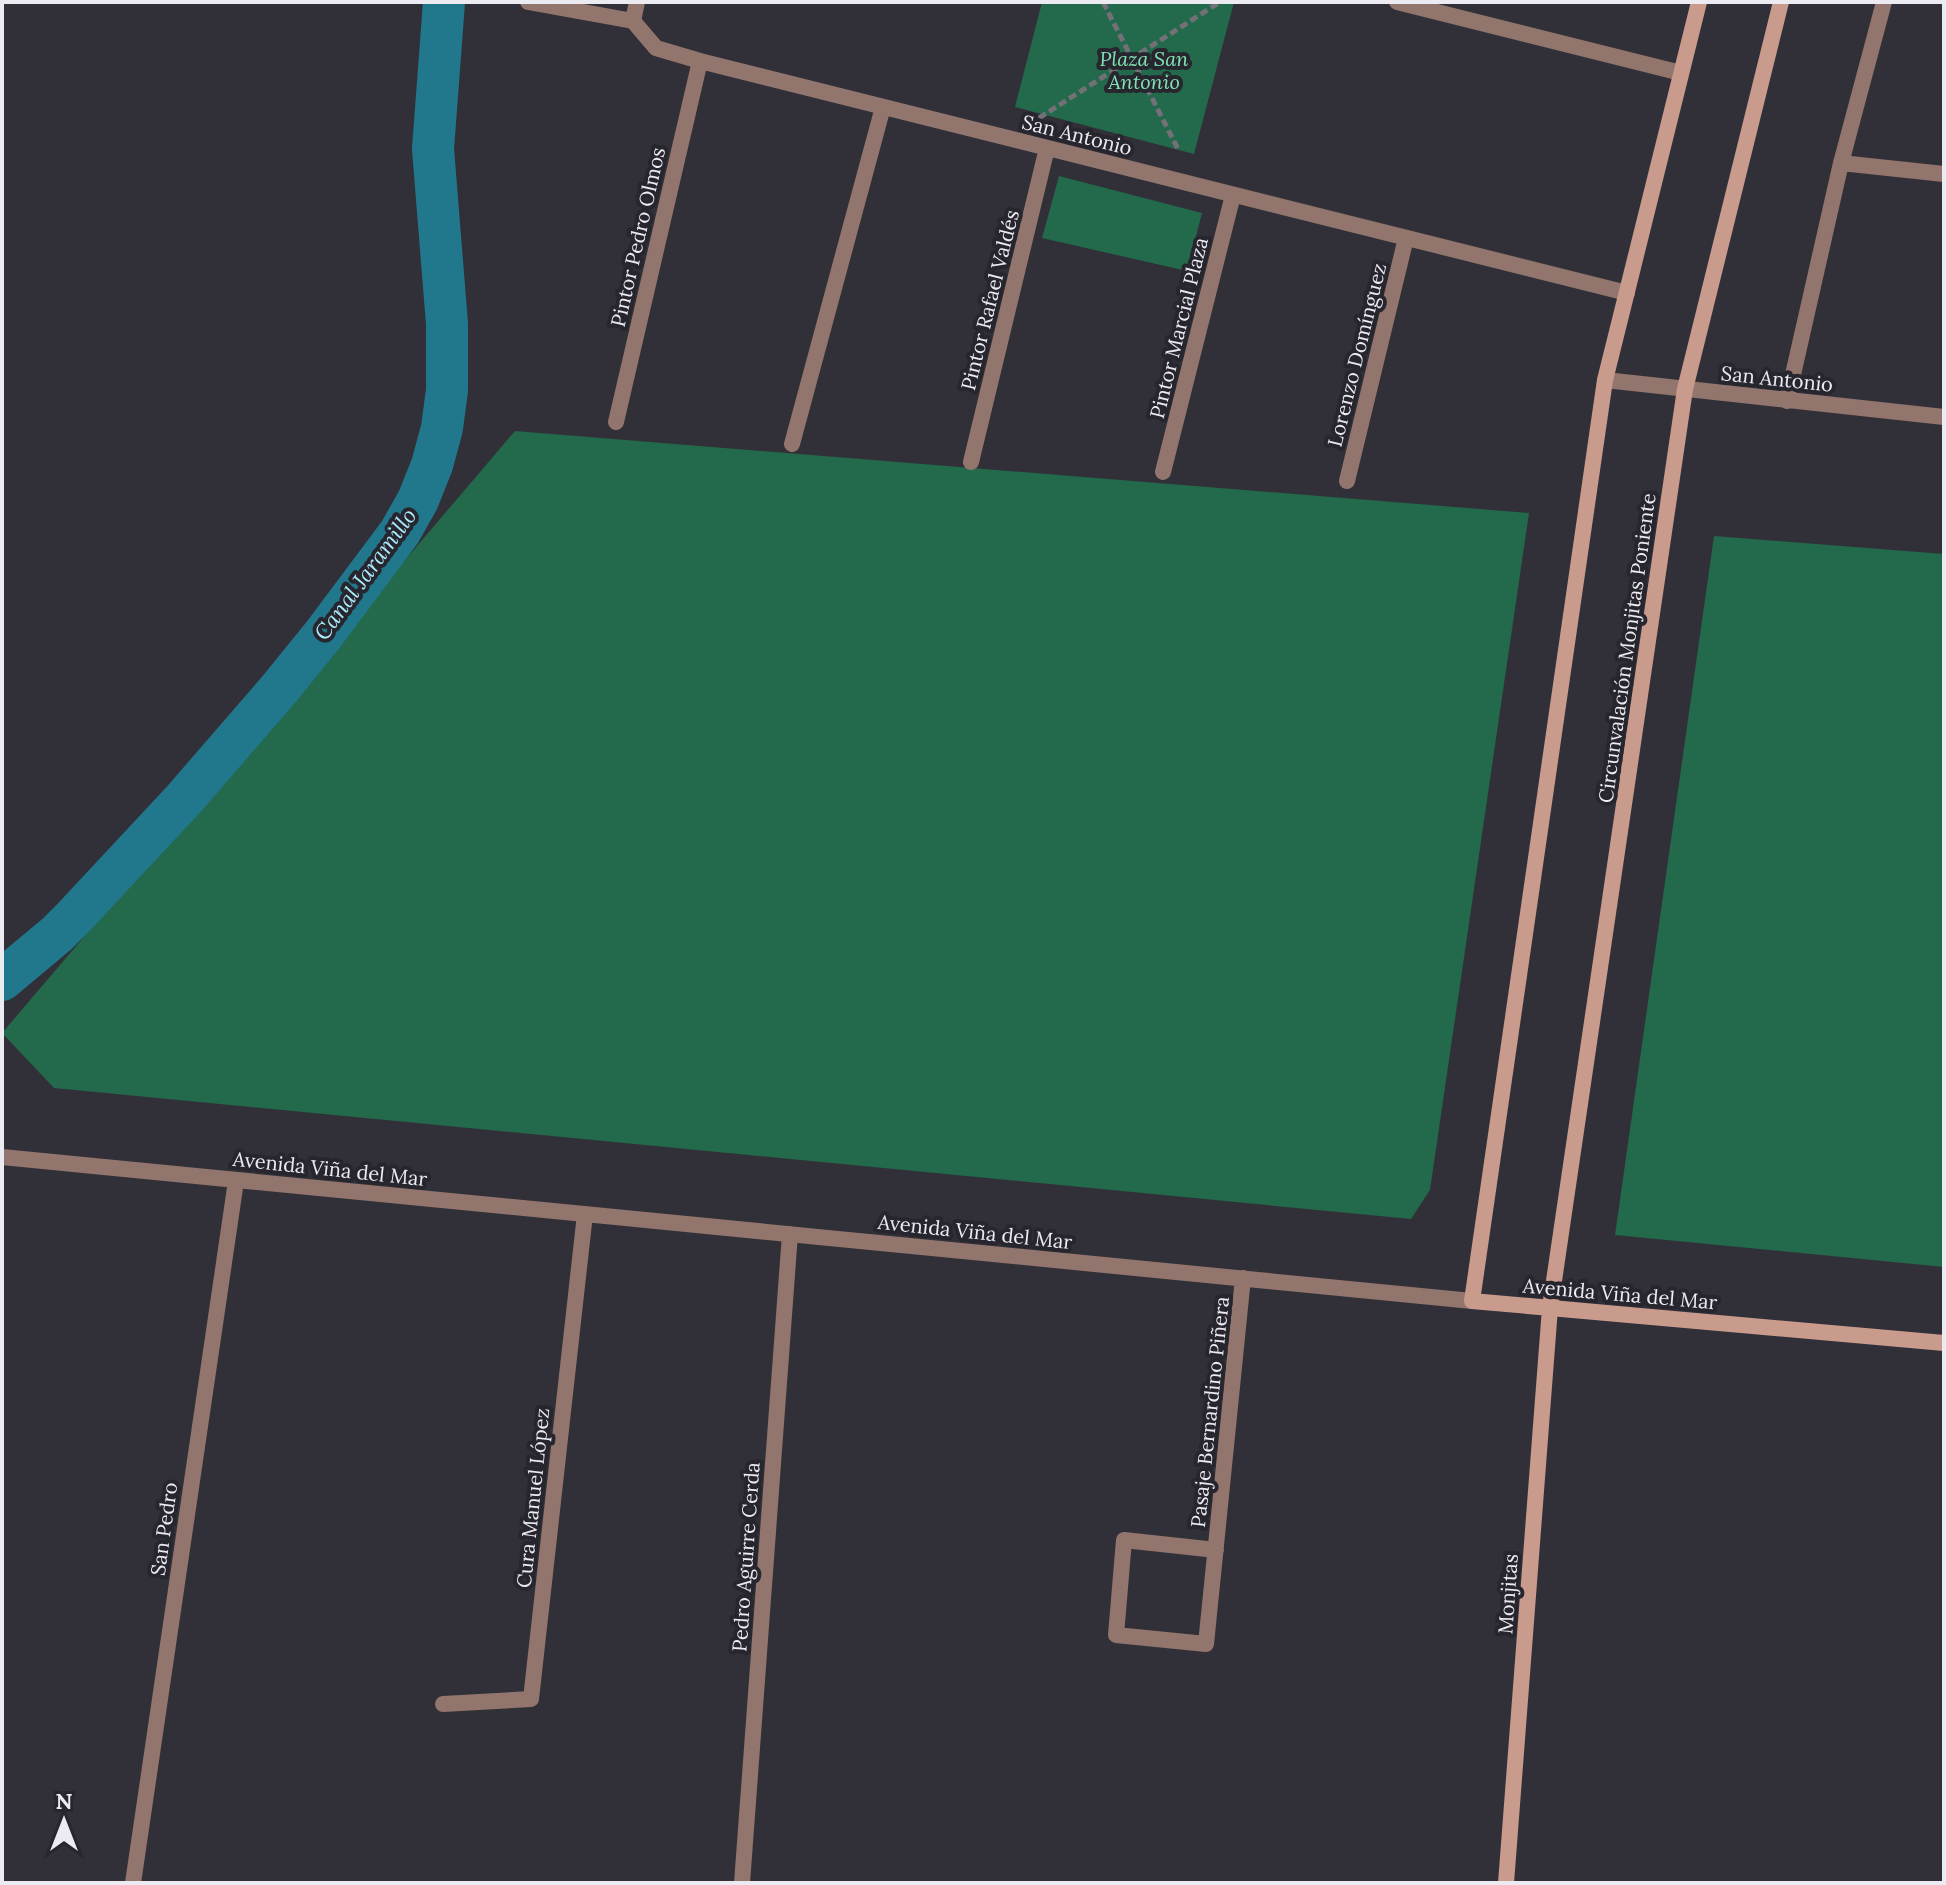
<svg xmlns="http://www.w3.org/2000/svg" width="1946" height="1885" font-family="Lora,serif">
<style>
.green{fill:#23694b}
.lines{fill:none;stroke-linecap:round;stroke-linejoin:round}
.canal{stroke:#21788d;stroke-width:42}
.path{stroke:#727178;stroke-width:5;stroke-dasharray:8 4;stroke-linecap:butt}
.street{stroke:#92756c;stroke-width:16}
.secondary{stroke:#c89b8d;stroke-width:16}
.labels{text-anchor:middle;stroke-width:8;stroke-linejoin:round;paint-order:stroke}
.park-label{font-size:20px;font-style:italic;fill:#80e2b4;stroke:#27262e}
.street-label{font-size:20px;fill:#ecebf1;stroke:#27262e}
.water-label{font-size:22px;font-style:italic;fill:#abebfd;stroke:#27262e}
</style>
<rect width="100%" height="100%" fill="#313038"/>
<path class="green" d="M1042,2h192l-40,152 -179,-47z
M1059,176l143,37 -15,58 -145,-33z
M515,431l1014,82 -99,677 -19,29 -1357,-131 -52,-55z
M1714,536l230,18v713l-329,-32z"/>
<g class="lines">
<path class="canal" d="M2,980l55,-46 16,-16 111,-119 96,-111 43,-53 77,-103 18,-32 14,-35 10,-37 5,-38v-66l-14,-175 11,-147"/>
<path class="path" d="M1103,2l76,149
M1039,118l181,-116"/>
<path class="street" d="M528,2l105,19 23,27 44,13 927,232
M1397,2l284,71
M633,21l4,-19
M1841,163l103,11
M1605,380l339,37
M1787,401l54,-238 43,-161
M616,422l84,-361
M792,444l91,-337
M971,462l76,-314
M1163,472l70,-277
M1347,481l59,-243
M2,1157l1470,144
M1216,1550l-92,-10 -8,95 90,9 37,-366
M443,1704l88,-5 54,-485
M133,1883l103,-702
M742,1883l48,-649"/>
<path class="secondary" d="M1699,2l-94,378 -133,921 472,42
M1506,1883l44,-575 135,-919 96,-387"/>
</g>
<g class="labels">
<g class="park-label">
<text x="1144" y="66">Plaza San<tspan x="1144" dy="23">Antonio</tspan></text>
</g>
<g class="street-label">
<text transform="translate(1077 135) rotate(14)" y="7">San Antonio</text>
<text transform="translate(638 237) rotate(-77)" y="7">Pintor Pedro Olmos</text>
<text transform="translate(990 300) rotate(-76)" y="7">Pintor Rafael Valdés</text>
<text transform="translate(1179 328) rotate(-76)" y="7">Pintor Marcial Plaza</text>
<text transform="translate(1357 355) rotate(-76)" y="7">Lorenzo Domínguez</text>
<text transform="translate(1777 379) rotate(6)" y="7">San Antonio</text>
<text transform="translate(1627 648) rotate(-82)" y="7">Circunvalación Monjitas Poniente</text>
<text transform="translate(330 1169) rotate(6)" y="7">Avenida Viña del Mar</text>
<text transform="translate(975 1232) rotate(6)" y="7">Avenida Viña del Mar</text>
<text transform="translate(1620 1294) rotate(5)" y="7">Avenida Viña del Mar</text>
<text transform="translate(1210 1412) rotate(-84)" y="7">Pasaje Bernardino Piñera</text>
<text transform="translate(533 1498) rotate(-84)" y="7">Cura Manuel López</text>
<text transform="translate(164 1529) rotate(-82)" y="7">San Pedro</text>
<text transform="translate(746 1557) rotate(-86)" y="7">Pedro Aguirre Cerda</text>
<text transform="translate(1508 1594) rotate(-86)" y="7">Monjitas</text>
</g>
<g class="water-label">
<text transform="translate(365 574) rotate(-54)" y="8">Canal Jaramillo</text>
</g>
</g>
<rect width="1946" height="1885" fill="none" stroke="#ecebf1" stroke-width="8"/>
<g transform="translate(64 1821)" stroke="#27262e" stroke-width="6" paint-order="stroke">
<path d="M0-6L14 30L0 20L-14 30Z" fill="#ecebf1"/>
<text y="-12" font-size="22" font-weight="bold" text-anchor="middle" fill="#ecebf1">N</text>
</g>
</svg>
